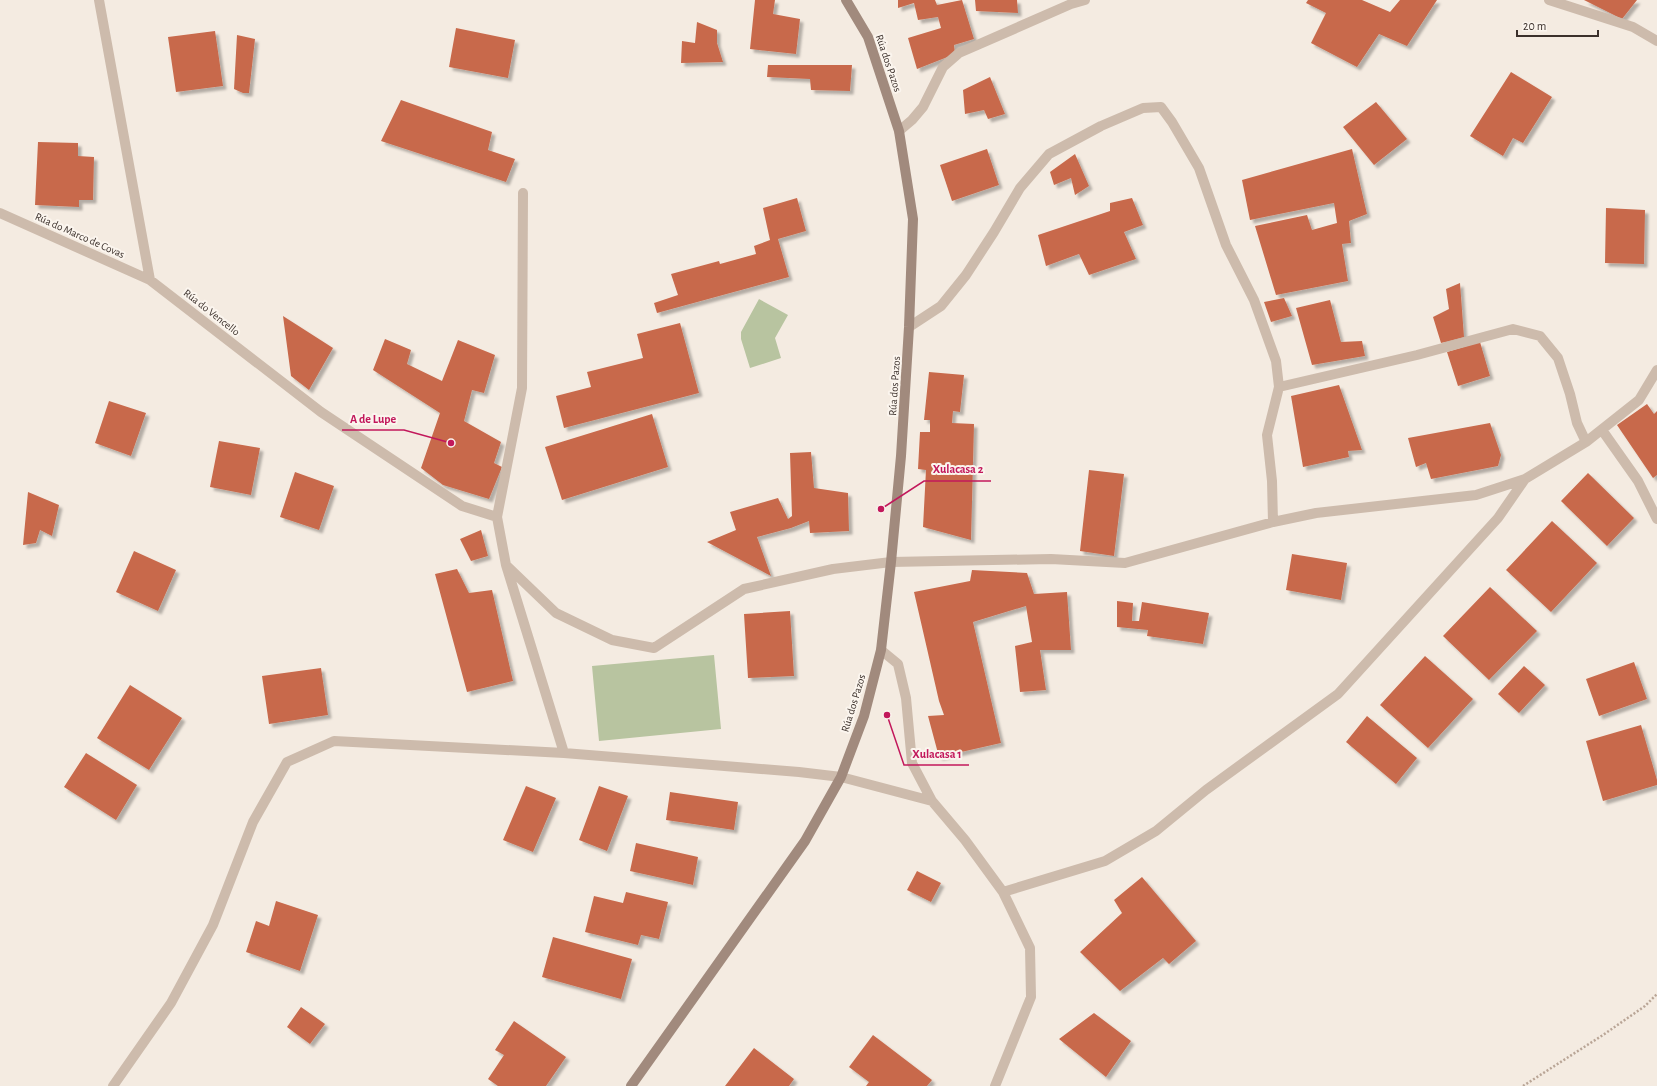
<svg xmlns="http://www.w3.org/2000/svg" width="1657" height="1086" font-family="'Alegreya Sans',sans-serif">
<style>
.green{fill:#b8c4a0}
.building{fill:#c8694b;filter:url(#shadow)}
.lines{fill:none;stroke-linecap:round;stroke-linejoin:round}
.path{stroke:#b9a596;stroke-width:2.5;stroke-dasharray:2 2;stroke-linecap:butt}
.street{stroke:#cdbbac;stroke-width:10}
.secondary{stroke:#a18a7d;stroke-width:10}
.labels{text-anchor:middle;stroke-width:4;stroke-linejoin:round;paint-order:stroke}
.street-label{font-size:11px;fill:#3b302b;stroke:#fbf5ee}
.leader{fill:none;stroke:#c2185b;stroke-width:1.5}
.callout-dot{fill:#c2185b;stroke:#fbf5ee;stroke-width:1.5}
.callout-label{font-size:12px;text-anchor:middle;font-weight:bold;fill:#c2185b;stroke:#fbf5ee;stroke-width:4;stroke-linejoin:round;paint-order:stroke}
</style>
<defs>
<filter id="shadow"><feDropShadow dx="3.5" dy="3.5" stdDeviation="1" flood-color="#0004"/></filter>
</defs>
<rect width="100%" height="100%" fill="#f4ebe1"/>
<path class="green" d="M759,299l29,16 -13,23 6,20 -31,10 -9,-29v-7z
M714,655l7,74 -122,12 -7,-75z"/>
<path class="building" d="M755,0h20l-2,14 27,5 -4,35 -46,-5z
M898,0h37l2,5 25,-5 12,39 -20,6 1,9 -38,15 -9,-31 33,-10 -3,-11 -20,3 -4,-17 -16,5z
M975,0h42l1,13 -42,-2z
M1308,0h54l28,12 10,-12h37l-30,46 -28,-12 -22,33 -46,-24 15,-30 -20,-10z
M1584,0h53l-15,19z
M697,22l20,8v13l6,19 -42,1 1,-22 13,2z
M456,28l59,12 -7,38 -59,-11z
M215,31l8,55 -47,6 -8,-55z
M237,35l18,4 -6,54h-6l-9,-4z
M768,65h84l-2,26 -39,-1 -1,-11 -43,-2z
M1511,72l41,25 -29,46 -10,-5 -10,18 -33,-20z
M990,77l15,37 -17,5 -4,-9 -19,4 -2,-24z
M401,100l91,32 -4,18 27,9 -9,23 -125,-41z
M1376,102l31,37 -33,26 -31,-38z
M38,142l40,1v13l16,1 -1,43h-14v7l-44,-2z
M987,149l12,36 -47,16 -12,-36z
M1352,149l15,65 -18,7 2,22 -9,1 6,37 -72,14 -21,-69 52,-11 5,15 25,-7 -3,-20 -84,17 -8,-40z
M1075,154l14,32 -14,9 -4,-17 -17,7 -4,-13z
M797,198l9,33 -28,8 11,38 -132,36 -3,-10 24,-8 -7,-21 48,-13 1,3 36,-10 -2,-8 16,-6 -7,-32z
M1132,198l11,27 -19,7 12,27 -47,16 -10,-21 -33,12 -8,-31 72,-24v-8z
M1606,208l39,2 -1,54 -39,-1z
M1460,283l4,54 -23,6 -8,-26 16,-8 -3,-20z
M1284,298l8,18 -21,6 -7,-20z
M1330,300l11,42 21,-1 3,15 -53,9 -16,-57z
M283,316l50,32 -24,42 -18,-14z
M680,323l19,70 -135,35 -8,-32 35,-9 -4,-15 56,-14 -6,-24z
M385,339l26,11 -4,14 35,17 16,-41 37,15 -11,38 -12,-3 -8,31 37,21 -7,21 8,4 -13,32 -46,-14 -22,-17 19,-55 -67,-43z
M1480,342l10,34 -32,10 -11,-34z
M929,372l35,3 -4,37 -7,-1 -1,12 22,1 -3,116 -48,-13 3,-57 -8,-1 2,-37h10v-12h-6z
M1339,385l23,65 -14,1 1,6 -46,10 -12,-71z
M109,401l37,12 -15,43 -36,-13z
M1647,404l7,10 3,-3v64l-4,3 -36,-53z
M652,414l16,53 -106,33 -17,-53z
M1490,423l11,32 -3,11 -67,13 -5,-16 -10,4 -8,-29z
M219,441l41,7 -9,47 -41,-8z
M811,452l3,36 34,5 1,38 -39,2 -1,-12 -18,7 -34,9 14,39 -64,-34 29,-12 -6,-18 48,-14 10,21 4,-3 -2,-63z
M1089,470l35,4 -10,82 -34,-5z
M295,472l39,14 -15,44 -39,-13z
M1588,473l46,45 -27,28 -46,-45z
M28,492l31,13 -7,31 -12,-6 -4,13 -13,2z
M1552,521l45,42 -46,49 -45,-42z
M481,530l7,26 -17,5 -11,-22z
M134,551l42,19 -18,41 -42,-19z
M1292,554l55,9 -6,37 -55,-10z
M457,569l12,24 23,-3 21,91 -46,11 -32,-118z
M972,570l55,3 7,21 33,-2 4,58h-31l6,40 -26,2 -5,-46 17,-4 -6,-36 -53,16 28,121 -62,14 -11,-41 16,-1 -5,-14 -25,-109 56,-11z
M1490,587l47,44 -48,49 -46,-44z
M1117,601l16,2 -1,18h7l3,-19 67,11 -6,31 -56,-8 1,-6 -31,-3z
M790,611l4,65 -46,2 -4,-64z
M1425,656l48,43 -45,49 -48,-43z
M1634,662l13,37 -48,17 -13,-37z
M1524,666l21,19 -26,28 -21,-19z
M321,668l7,47 -59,9 -7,-48z
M130,685l52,33 -33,52 -52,-32z
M1367,716l50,42 -21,26 -50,-42z
M1641,725l16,55v5l-54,16 -17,-60z
M86,753l51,32 -21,35 -52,-33z
M526,786l30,12 -23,54 -30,-12z
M599,786l29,10 -21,55 -28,-11z
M670,792l68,10 -4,28 -68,-10z
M636,843l62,14 -5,28 -63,-14z
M917,871l24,12 -10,19 -24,-12z
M1142,877l54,64 -27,23 -6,-6 -43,33 -40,-39 42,-39 -8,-13z
M626,892l42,10 -9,37 -18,-4 -3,10 -53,-13 9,-36 29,7z
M276,901l42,14 -18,56 -54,-19 10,-31 13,5z
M553,937l79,22 -11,40 -79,-22z
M301,1007l24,17 -15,20 -23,-17z
M1094,1013l37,28 -25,36 -47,-38z
M514,1021l52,36 -20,29h-48l-10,-7 16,-24 -9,-5z
M873,1035l59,45 -5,6h-61l3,-4 -20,-15z
M754,1048l40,31 -5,7h-64z"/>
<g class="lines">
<path class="path" d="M1523,1086l80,-51 42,-29 12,-12"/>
<path class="street" d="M99,0l51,280 171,132 141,94 35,11
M1549,0l84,27 24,14
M899,131l13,-11 11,-13 20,-40 16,-14 112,-49 14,-4
M523,193l-1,195 -25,129 9,48 58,188
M0,213l150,67
M909,327l32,-21 25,-31 28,-43 26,-44 29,-34 52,-28 42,-18 18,-1 11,15 27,46 27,77 28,55 22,61 3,26 -12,48 5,46 1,41
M1279,387l138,-32 96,-26 27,7 18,22 12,36 7,29 9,19
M1602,430l36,51 19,38
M506,565l50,48 56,27 42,8 90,-59 89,-20 58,-7 160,-3 74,4 148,-41 43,-9 160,-18 49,-16 61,-37 53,-42 18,-30
M881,650l17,14 8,34 6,65 20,38 33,39 38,52 27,56 1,49 -36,89
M1003,892l102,-31 51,-30 50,-41 132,-96 160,-176 27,-39
M113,1086l58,-83 42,-78 40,-103 34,-60 47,-21 230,12 235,19 42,5 91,24"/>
<path class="secondary" d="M631,1086l174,-245 36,-64 23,-61 17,-66 10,-88 10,-106 8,-129 4,-108 -14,-88 -31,-94 -22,-37"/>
</g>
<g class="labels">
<g class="street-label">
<text transform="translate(889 63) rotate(71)" y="4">Rúa dos Pazos</text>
<text transform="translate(80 235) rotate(24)" y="4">Rúa do Marco de Covas</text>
<text transform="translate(212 312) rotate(38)" y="4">Rúa do Vencello</text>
<text transform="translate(894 386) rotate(-86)" y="4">Rúa dos Pazos</text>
<text transform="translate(853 703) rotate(-73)" y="4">Rúa dos Pazos</text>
</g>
</g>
<path class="leader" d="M451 443L404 430H342M881 509L924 481H991M887 715L904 765H969"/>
<g class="callout-dot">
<circle cx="451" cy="443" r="4"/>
<circle cx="881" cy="509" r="4"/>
<circle cx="887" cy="715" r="4"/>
</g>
<g class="callout-label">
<text x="373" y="423">A de Lupe</text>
<text x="958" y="473">Xulacasa 2</text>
<text x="937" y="758">Xulacasa 1</text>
</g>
<path d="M1517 30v6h81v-6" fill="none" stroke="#3b302b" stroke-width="2"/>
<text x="1523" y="30" font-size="12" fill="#3b302b" stroke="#fbf5ee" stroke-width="3" paint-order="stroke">20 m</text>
</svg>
